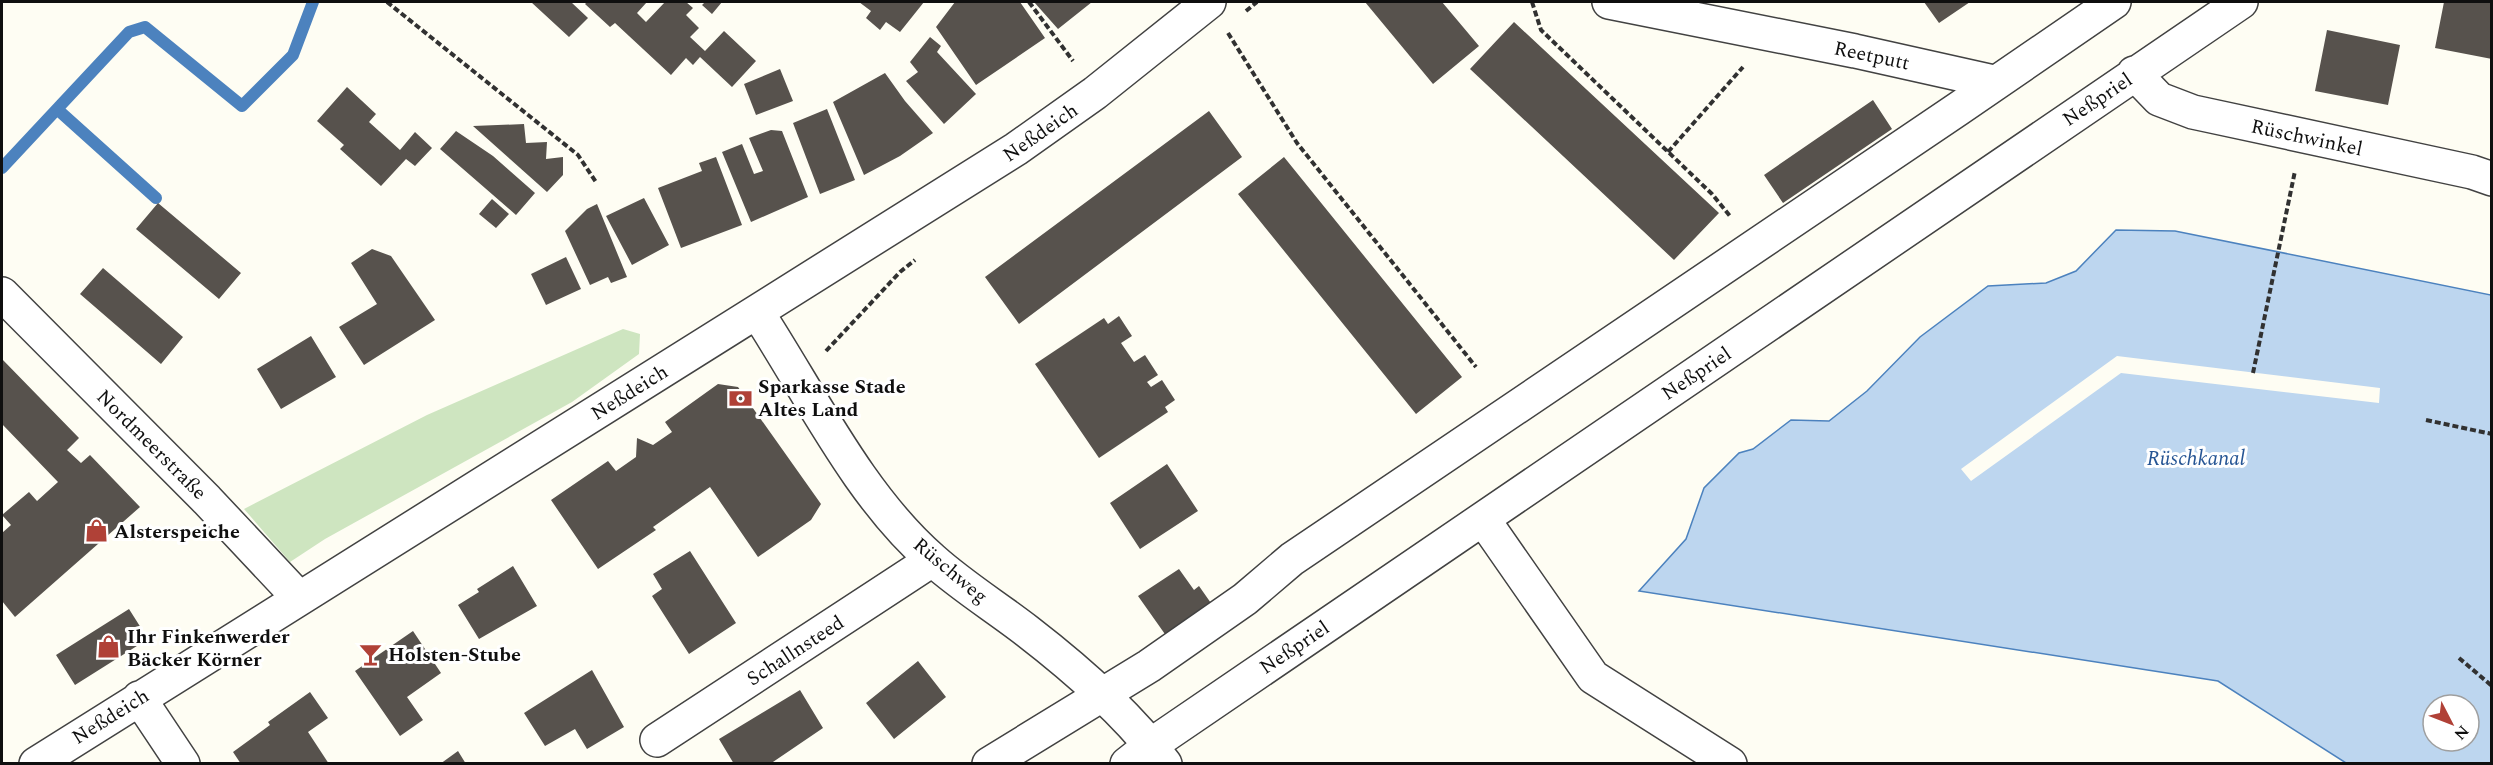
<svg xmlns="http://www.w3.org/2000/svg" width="2493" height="765" font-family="Spectral,serif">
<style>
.green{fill:#cee5c0}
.water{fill:#bdd6ef;stroke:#4c82be;stroke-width:1.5;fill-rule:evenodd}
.pier{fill:#fefdf3}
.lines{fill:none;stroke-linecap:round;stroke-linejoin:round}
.stream{stroke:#4c82be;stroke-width:12}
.building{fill:#57524d}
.minor-casing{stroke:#424242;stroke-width:36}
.path{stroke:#313131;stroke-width:4;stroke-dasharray:6 3;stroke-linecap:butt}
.minor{stroke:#fff;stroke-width:33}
.labels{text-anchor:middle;stroke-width:6;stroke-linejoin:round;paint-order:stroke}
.street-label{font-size:20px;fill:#0f0f0f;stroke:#fff}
.poi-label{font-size:20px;font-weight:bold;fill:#0f0f0f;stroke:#fff;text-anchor:start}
.water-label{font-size:21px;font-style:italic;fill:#265594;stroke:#fff}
</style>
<rect width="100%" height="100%" fill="#fefdf3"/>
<path class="green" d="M623,329l17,5 -1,20 -67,48 -247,137 -35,23 -46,-53 183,-94z"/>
<path class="water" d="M2116,230l59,1 316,64v468h-145l-128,-82 -579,-90 47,-52 18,-51 35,-35 14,-4 38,-29 38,1 38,-30 53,-54 68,-51 58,-3 30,-12zM2433,705h36v36h-36z"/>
<path class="pier" d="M2117,356l263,32 -1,15 -258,-30 -150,108 -10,-12z"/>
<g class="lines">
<path class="stream" d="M57,109l99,89
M2,168l127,-136 16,-5 97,79 51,-51 20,-53"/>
</g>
<path class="building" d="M531,2h40l17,16 -19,19z
M587,2h60l-10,11 9,9 19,-20h21l7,6 -7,7 13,13 -9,9 15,14 19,-20 32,30 -24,26 -32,-30 -7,8 -7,-7 -15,17 -56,-52 -5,4 -25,-23z
M705,2h17l-10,12 -10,-9z
M859,2h65l-24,30 -14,-10 -6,8 -14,-12 5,-7z
M955,2h65l25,36 -69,47 -40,-58z
M1034,2h58l-34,27z
M1365,2h77l37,44 -46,38z
M1924,2h46l-31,21z
M2444,2h48v57l-57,-11z
M1514,22l205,191 -45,47 -204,-191z
M2327,30l73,15 -12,60 -73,-14z
M930,37l11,9 -4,6 39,42 -32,30 -38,-43 12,-9 -8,-10z
M780,69l13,32 -37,14 -12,-31z
M885,73l20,28 28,32 -33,23 -36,19 -31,-73z
M347,87l29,27 -7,8 31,28 15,-18 17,16 -17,18 -9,-7 -25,27 -41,-37 4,-4 -27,-24z
M1873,100l19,29 -109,74 -19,-28z
M827,109l28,71 -35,14 -27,-71z
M1209,111l33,46 -223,167 -34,-47z
M524,124l2,19 21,-1 -1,17 17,-2v18l-16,17 -74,-66z
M771,130l11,1 26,66 -57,25 -29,-70 20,-8 12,30 9,-3 -14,-33z
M456,131l37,25 42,37 -19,22 -76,-66z
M716,157l26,68 -61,23 -23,-60 44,-17 -3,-8z
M1284,157l178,220 -46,37 -178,-220z
M644,198l25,47 -37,20 -26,-49z
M492,199l17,15 -13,14 -17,-14z
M158,203l83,70 -22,26 -83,-70z
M597,204l30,73 -16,6 -3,-6 -18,8 -25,-54 22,-22z
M372,249l19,7 44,64 -71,45 -25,-38 38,-23 -26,-41z
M566,257l15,32 -35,16 -15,-31z
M103,268l80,69 -22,27 -81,-70z
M1119,316l13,20 -11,7 13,19 11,-7 13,20 -11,7 4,5 11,-7 13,20 -10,7 3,5 -69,46 -64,-94 69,-46 4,6z
M311,336l25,41 -55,32 -24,-40z
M2,359l77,79 -12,12 14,13 9,-8 50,52 -125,110 -13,-16v-68l9,-8 -9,-10 27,-23 8,9 21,-19 -56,-58z
M718,384l20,3 83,117 -10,16 -53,37 -48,-70 -57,40 3,3 -58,39 -47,-69 57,-39 8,10 20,-14 1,-19 16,7 19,-13 -7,-10z
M1167,464l31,47 -58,38 -30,-46z
M690,551l46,72 -47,31 -37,-58 10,-7 -9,-15z
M513,566l24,40 -58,33 -21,-34 21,-13 -2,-3z
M1179,569l15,21 5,-4 14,20 -46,31 -29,-41z
M129,609l19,30 -73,46 -19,-30z
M413,631l28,42 -34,24 16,23 -23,16 -45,-65z
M918,661l28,36 -52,42 -28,-36z
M592,670l32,57 -37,22 -12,-20 -30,17 -21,-33z
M800,690l23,38 -53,36h-36l-15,-25z
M310,692l18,26 -20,14 21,32h-88l-8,-12 37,-27 -2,-3z
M458,751l8,13h-26z"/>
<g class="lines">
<defs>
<path id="minor" d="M1609,2l246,49 139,31
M2134,73l25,26 34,13 279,60 20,7
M2,294l205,206 92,98
M757,312c53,81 102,184 176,248 29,26 63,47 94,71 48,37 102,84 138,133
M1483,519l110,158 137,87
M139,698l44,66
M657,740l275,-180
M36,764l980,-615 79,-56 114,-91
M989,764l160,-98 96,-67 47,-40 666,-450 156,-107
M1127,764l24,-19 1090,-743"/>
</defs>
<use href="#minor" class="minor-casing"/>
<path class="path" d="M387,2l191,153 18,27
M1029,2l44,59
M1532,2l9,28 171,164 18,22
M1246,11l11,-9
M1228,33l69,110 179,224
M1668,152l75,-85
M826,351l74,-79 15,-12
M2253,373l42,-202
M2426,420l66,14
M2459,658l33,28"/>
<use href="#minor" class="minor"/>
</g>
<defs>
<symbol id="bank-bare" viewBox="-9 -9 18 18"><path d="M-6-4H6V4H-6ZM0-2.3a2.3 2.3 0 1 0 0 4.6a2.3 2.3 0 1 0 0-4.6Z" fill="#b04137" stroke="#fff" stroke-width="2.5" paint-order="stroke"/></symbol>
<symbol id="shop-bare" viewBox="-9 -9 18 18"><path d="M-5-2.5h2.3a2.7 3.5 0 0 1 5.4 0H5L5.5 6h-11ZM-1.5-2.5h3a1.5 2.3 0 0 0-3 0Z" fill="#b04137" stroke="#fff" stroke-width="2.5" paint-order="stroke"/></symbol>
<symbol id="bar-bare" viewBox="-9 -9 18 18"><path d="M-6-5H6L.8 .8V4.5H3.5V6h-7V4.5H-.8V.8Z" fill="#b04137" stroke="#fff" stroke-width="2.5" paint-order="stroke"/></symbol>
</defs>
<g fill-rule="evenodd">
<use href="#bank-bare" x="724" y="382" width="33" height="33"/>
<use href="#shop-bare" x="80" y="514" width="33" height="33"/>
<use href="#shop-bare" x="92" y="630" width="33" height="33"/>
<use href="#bar-bare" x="354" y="638" width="33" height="33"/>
</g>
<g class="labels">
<g class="street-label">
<text transform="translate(1872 55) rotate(12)" y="7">Reetputt</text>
<text transform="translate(2097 99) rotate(-34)" y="7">Neßpriel</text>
<text transform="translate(1040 132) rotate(-35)" y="7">Neßdeich</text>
<text transform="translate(2307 137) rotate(12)" y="7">Rüschwinkel</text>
<text transform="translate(1696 373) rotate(-34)" y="7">Neßpriel</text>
<text transform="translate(629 392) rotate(-32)" y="7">Neßdeich</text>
<text transform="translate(152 444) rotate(45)" y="7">Nordmeerstraße</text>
<text transform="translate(951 570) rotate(40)" y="7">Rüschweg</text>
<text transform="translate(1294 647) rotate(-34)" y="7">Neßpriel</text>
<text transform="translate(795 650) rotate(-33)" y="7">Schallnsteed</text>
<text transform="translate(110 716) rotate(-32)" y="7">Neßdeich</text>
</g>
<g class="poi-label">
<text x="758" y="393">Sparkasse Stade<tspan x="758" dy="23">Altes Land</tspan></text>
<text x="114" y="538">Alsterspeiche</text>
<text x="127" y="643">Ihr Finkenwerder<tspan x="127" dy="23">Bäcker Körner</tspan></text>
<text x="388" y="661">Holsten-Stube</text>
</g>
<g class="water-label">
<text x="2196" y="465">Rüschkanal</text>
</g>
</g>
<rect width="2493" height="765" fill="none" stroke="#0f0f0f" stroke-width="6"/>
<g transform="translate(2451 723) rotate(132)"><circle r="28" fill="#ffffff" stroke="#9f9f9f" stroke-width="1.5"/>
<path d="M0-4.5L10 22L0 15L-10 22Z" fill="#b04137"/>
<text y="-9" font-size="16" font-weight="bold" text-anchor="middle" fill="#0f0f0f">N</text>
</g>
</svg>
